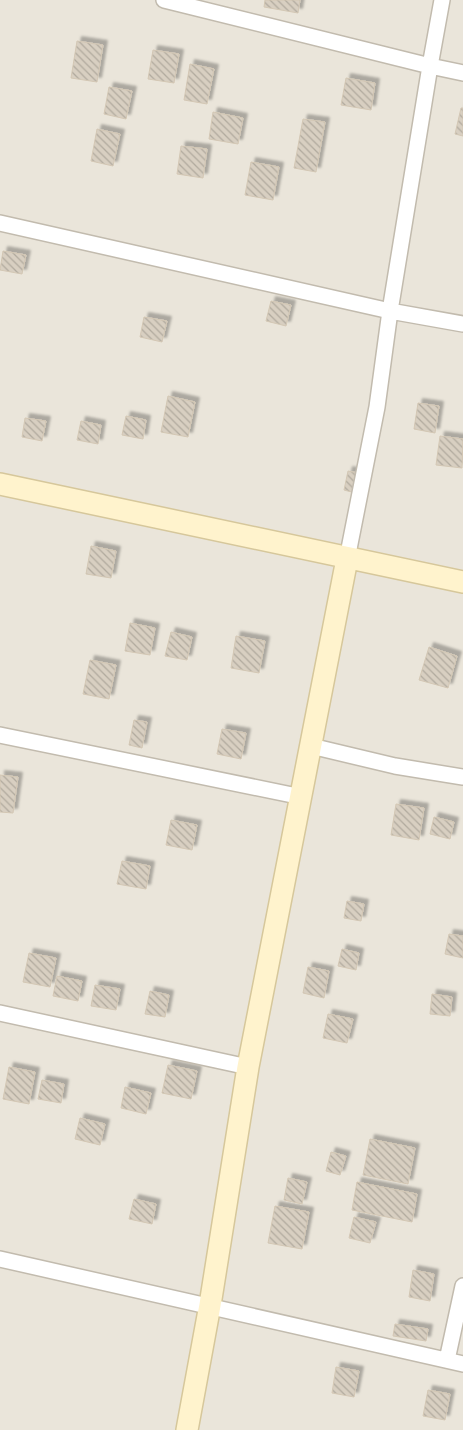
<svg xmlns="http://www.w3.org/2000/svg" width="463" height="1430" font-family="Ubuntu,sans-serif">
<style>
.residential{fill:#eae5da}
.building{fill:url(#building-back-hatch);stroke:#d3c7b4;filter:url(#shadow)}
.lines{fill:none;stroke-linecap:round;stroke-linejoin:round}
.street-casing{stroke:#c2bbae;stroke-width:18}
.secondary-casing{stroke:#d6c79b;stroke-width:24}
.street{stroke:#fff;stroke-width:15}
.secondary{stroke:#fff3cd;stroke-width:21}
</style>
<defs>
<pattern id="building-back-hatch" width="6" height="6" patternUnits="userSpaceOnUse" patternTransform="scale(1.25)"><rect width="6" height="6" fill="#d8cfc1"/><path d="M-1 5l2 2M0 0l6 6M5-1l2 2" fill="none" stroke="#b1aa9e"/></pattern>
<filter id="shadow"><feDropShadow dx="4.5" dy="-4.5" stdDeviation="1" flood-color="#0004"/></filter>
</defs>
<rect width="100%" height="100%" fill="#f6f3ec"/>
<path class="residential" d="M0,0h463v1430h-463z"/>
<path class="building" d="M265,0h35l-2,13 -34,-6z
M77,41l26,4 -6,37 -26,-4z
M153,50l26,4 -5,29 -26,-4z
M190,64l24,5 -7,35 -23,-4z
M346,78l29,5 -4,27 -30,-5z
M109,87l23,4 -6,28 -22,-5z
M461,108h2v28l-8,-2z
M213,112l30,6 -5,26 -29,-5z
M303,119l22,3 -9,50 -22,-4z
M97,129l23,5 -7,32 -22,-5z
M181,146l26,3 -4,29 -26,-4z
M251,162l28,5 -6,33 -28,-5z
M3,251l23,4 -4,19 -22,-4z
M271,301l20,4 -5,21 -20,-5z
M144,317l23,4 -5,21 -22,-5z
M168,396l27,6 -7,35 -27,-5z
M418,403l21,3 -4,27 -21,-4z
M126,416l20,4 -3,19 -21,-4z
M25,418l21,3 -4,20 -20,-4z
M81,421l20,4 -3,19 -21,-4z
M440,436l23,3 -1,29 -26,-3z
M348,471l15,3 -4,20 -15,-4z
M91,546l25,5 -5,27 -25,-4z
M130,623l25,5 -5,27 -25,-4z
M171,632l21,5 -5,23 -22,-4z
M236,636l29,5 -6,32 -28,-5z
M429,647l28,9 -9,32 -29,-8z
M90,660l26,5 -7,34 -26,-5z
M134,720l13,2 -5,26 -13,-3z
M222,729l24,4 -5,26 -24,-5z
M0,775l18,2 -5,36 -13,-1z
M396,804l28,4 -5,32 -28,-5z
M434,817l20,5 -4,17 -20,-5z
M171,820l26,5 -5,25 -26,-5z
M122,861l28,5 -4,23 -29,-5z
M347,901l17,3 -3,17 -17,-3z
M449,934l14,2v22l-18,-4z
M342,949l17,4 -3,17 -18,-4z
M29,953l27,5 -6,29 -27,-5z
M308,967l21,4 -5,27 -21,-5z
M57,976l25,5 -4,20 -25,-5z
M95,985l25,4 -4,21 -25,-4z
M150,991l19,4 -4,22 -20,-3z
M432,994l20,3 -2,19 -20,-2z
M328,1014l25,5 -6,24 -24,-5z
M168,1065l29,6 -6,28 -29,-6z
M9,1067l26,5 -6,32 -26,-5z
M42,1080l22,4 -3,19 -23,-4z
M125,1087l26,6 -5,21 -25,-6z
M80,1118l25,6 -5,21 -25,-6z
M370,1139l45,9 -7,36 -45,-9z
M331,1152l15,4 -6,19 -14,-4z
M288,1178l19,4 -5,22 -18,-4z
M357,1182l60,12 -5,28 -60,-12z
M134,1199l22,5 -4,20 -23,-5z
M275,1206l34,6 -7,37 -34,-6z
M354,1217l22,5 -6,21 -21,-5z
M413,1270l21,4 -4,27 -21,-4z
M395,1324l33,5 -2,12 -33,-5z
M336,1367l23,4 -5,26 -22,-4z
M428,1390l22,4 -5,26 -22,-4z"/>
<g class="lines">
<defs>
<path id="street" d="M164,0l266,66 33,7
M0,223l390,88 73,13
M347,559l30,-152 13,-96 40,-245 12,-66
M0,735l302,62
M311,746l84,20 68,11
M0,1013l248,54
M0,1259l463,105
M447,1360l16,-74"/>
<path id="secondary" d="M0,484l463,98
M187,1430l23,-125 38,-238 99,-508"/>
</defs>
<use href="#street" class="street-casing"/>
<use href="#secondary" class="secondary-casing"/>
<use href="#street" class="street"/>
<use href="#secondary" class="secondary"/>
</g>
</svg>
